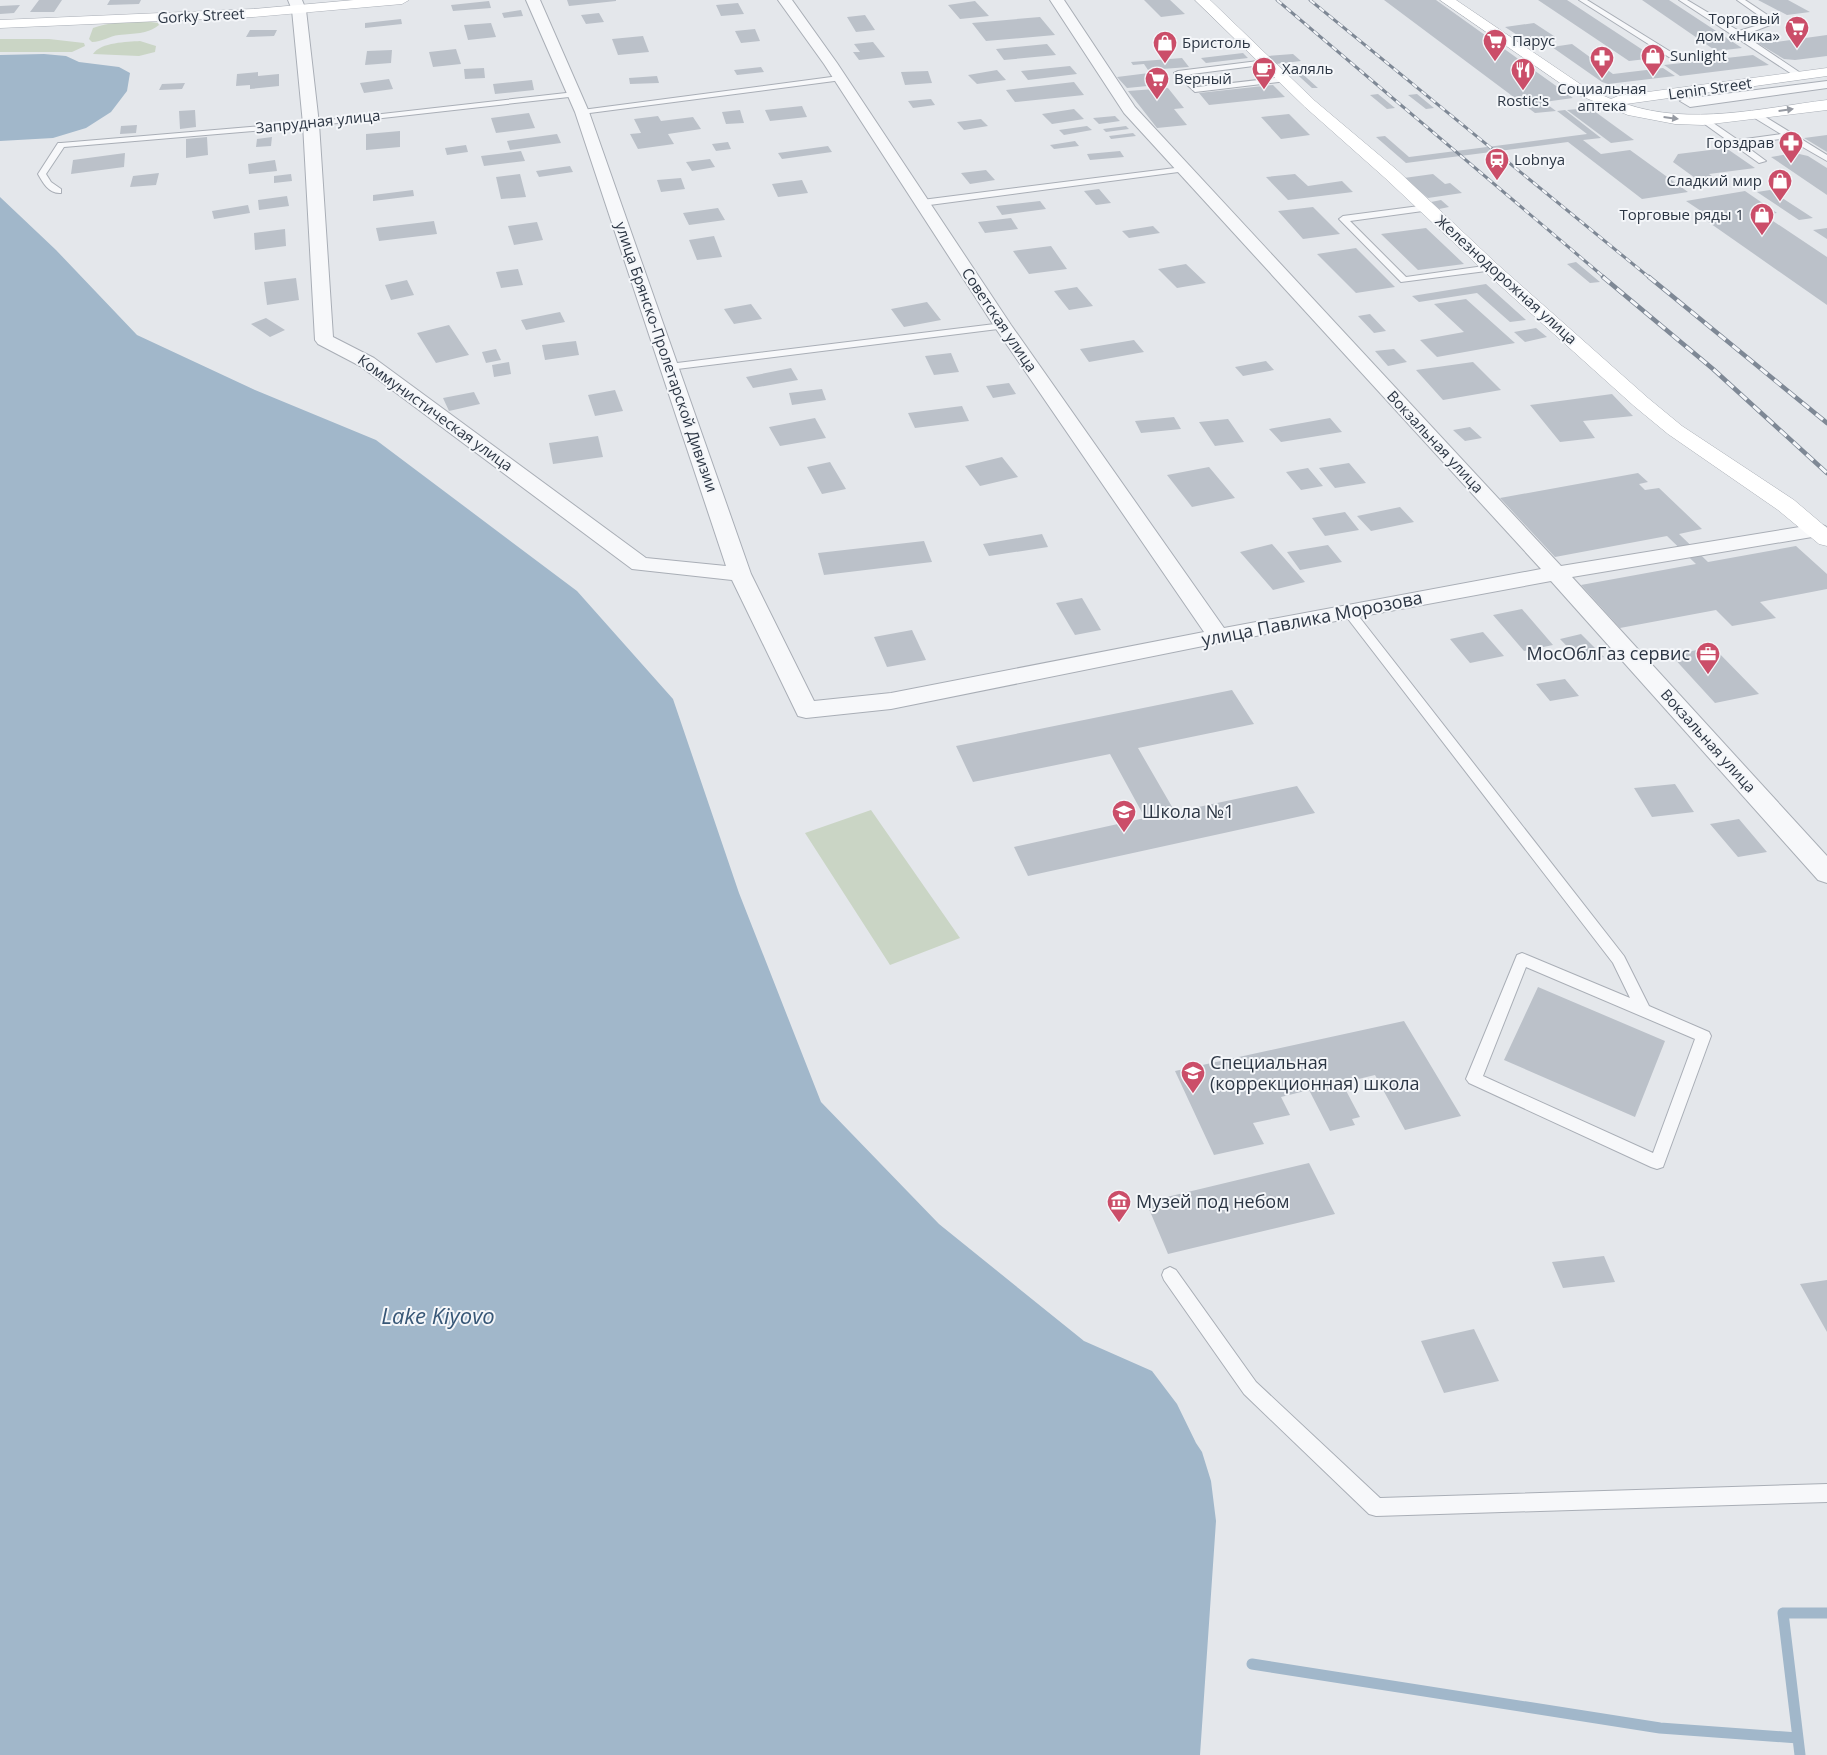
<svg xmlns="http://www.w3.org/2000/svg" width="1827" height="1755" font-family="'Open Sans',sans-serif">
<style>
.green{fill:#cad5c5}
.water{fill:#a1b7ca}
.lines{fill:none;stroke-linecap:round;stroke-linejoin:round}
.stream{stroke:#a1b7ca;stroke-width:11}
.building{fill:#bbc1c9}
.lane-casing{stroke:#a9aeb6;stroke-width:2}
.street-casing{stroke:#a9aeb6;stroke-width:2}
.secondary-casing{stroke:#a9aeb6;stroke-width:1}
.lane{fill:#f7f8fa;fill-rule:evenodd}
.street{fill:#f7f8fa;fill-rule:evenodd}
.secondary{fill:#fff;fill-rule:evenodd}
.rail-far1-casing{stroke:#7e8895;stroke-width:3}
.rail-casing{stroke:#7e8895;stroke-width:4.5}
.rail-far1{stroke:#f4f6f9;stroke-width:2;stroke-dasharray:6;stroke-linecap:butt}
.rail{stroke:#f4f6f9;stroke-width:3;stroke-dasharray:9;stroke-linecap:butt}
.oneway{fill:#969aa2}
.labels{text-anchor:middle;stroke-width:4;stroke-linejoin:round;paint-order:stroke}
.far-street-label{font-size:15px;fill:#2c3644;stroke:#f4f6f9}
.far-poi-label{font-size:15px;fill:#2c3644;stroke:#f4f6f9;text-anchor:start}
.street-label{font-size:18px;fill:#2c3644;stroke:#f4f6f9}
.poi-label{font-size:18px;fill:#2c3644;stroke:#f4f6f9;text-anchor:start}
.near-water-label{font-size:22px;font-style:italic;fill:#375777;stroke:#f4f6f9}
</style>
<rect width="100%" height="100%" fill="#e4e7eb"/>
<path class="green" d="M151,22l7,1 1,2c-13,10 -24,8 -40,10 -10,1 -17,7 -27,7l-3,-3 4,-11c19,-7 38,-6 58,-6z
M0,39h49l35,4 1,3 -13,6h-72z
M140,41l16,5 -1,6 -16,4 -46,-2c8,-12 34,-12 47,-13z
M871,810l89,128 -70,27 -85,-132z"/>
<path class="water" d="M44,54l22,2 13,6 40,5 11,6 -3,18 -16,21 -25,16 -33,10 -53,3v-86z
M0,197l56,53 81,85 118,55 121,50 201,151 96,108 66,194 82,209 118,122 145,117 68,30 25,33 19,39 6,9 9,29 5,40 -16,234h-1200z"/>
<g class="lines">
<path class="stream" d="M1252,1664l408,64 138,10
M1800,1755l-17,-142h44"/>
</g>
<path class="building" d="M39,0h23l-8,12h-24z
M110,0h31l-2,4 -32,1z
M567,0h49v1l-47,5z
M1144,0h26l15,14 -24,3z
M1384,0h52l137,98 -29,4 12,9 -21,2z
M1538,0h29l88,58 -26,3z
M1642,0h27l73,48 -26,3z
M1758,0h30l22,12 -23,3z
M489,1l2,7 -38,3 -2,-6z
M975,1l14,15 -29,3 -12,-14z
M738,3l6,11 -23,2 -5,-11z
M20,5l-6,8 -14,1v-8z
M521,10l2,6 -19,2 -2,-5z
M599,13l5,9 -18,2 -5,-9z
M865,15l10,15 -19,2 -9,-15z
M1040,17l15,18 -69,6 -14,-18z
M401,19l1,5 -37,4v-5z
M491,23l5,14 -28,3 -4,-15z
M1534,23l23,15 -29,4 -23,-15z
M755,29l5,12 -19,2 -6,-12z
M250,30h27l-3,6 -28,1z
M1827,35v21l-32,4 -11,-1 -30,-18 16,-3 6,4z
M643,36l6,16 -31,3 -6,-16z
M873,42l12,15 -26,3 -6,-8h7l-6,-8z
M1047,44l9,11 -52,5 -8,-11z
M1572,44l41,30 50,-6 12,8 -67,8 -6,-2 -50,-35z
M456,49l5,15 -28,3 -4,-15z
M392,50l-1,13 -26,2 2,-14z
M1243,53l5,5 -42,5 -5,-5z
M1293,54l8,7 -25,3 -8,-8z
M1753,55l16,10 -89,11 -16,-11z
M1182,58l7,9 -41,3 -4,-6 -11,1 -2,-3z
M1070,66l7,8 -49,6 -7,-9z
M761,67l3,5 -27,3 -3,-5z
M484,68l1,10 -20,1 -1,-10z
M1291,69h6l21,19h-6z
M997,70l9,10 -29,4 -9,-9z
M928,71l4,12 -27,2 -4,-13z
M258,72v4l21,-2v12l-29,3v-4l-14,1 1,-12z
M1157,72l11,12 -41,4 -10,-11z
M657,76l2,7 -29,1 -1,-6z
M389,79l4,10 -29,4 -4,-10z
M532,80l2,10 -39,4 -2,-10z
M1074,82l10,13 -69,7 -9,-12z
M185,83l-3,6 -23,1 3,-6z
M1273,85l12,12 -76,8 -10,-12z
M1168,88l16,20 -10,1 13,16 -30,3 -29,-37z
M1378,94l17,14 -8,1 -17,-14z
M1417,94l17,14 -8,1 -18,-14z
M931,99l4,6 -22,3 -5,-7z
M802,106l5,11 -37,4 -5,-11z
M1590,108l44,32 -23,3 -44,-33z
M1074,109l10,10 -32,5 -10,-10z
M195,110l1,17 -16,2 -1,-18z
M740,110l4,13 -18,1 -4,-12z
M1565,110l36,28 -18,2 18,14 29,-4 58,42 -46,7 -74,-57 -162,21 -30,-26 9,-1 24,21 178,-23 -30,-23z
M529,113l6,15 -39,5 -5,-15z
M1289,114l21,21 -29,4 -20,-22z
M658,116l3,5 32,-4 8,12 -33,5 6,10 -36,5 -8,-15 11,-1 -7,-14z
M1115,116l5,5 -21,3 -6,-6z
M981,119l7,7 -24,4 -7,-8z
M137,125l-1,8 -16,1 1,-8z
M1087,126l5,4 -28,5 -5,-5z
M1126,126l3,3 -23,3 -3,-3z
M400,131v16l-34,3v-16z
M1133,133l3,3 -25,3 -2,-3z
M557,134l4,9 -51,7 -3,-9z
M1827,135v17l-23,-14z
M207,137l1,18 -22,3v-19z
M272,137l-1,9 -15,1 1,-8z
M1075,141l4,5 -25,3 -4,-4z
M728,142l3,7 -15,2 -4,-7z
M466,145l2,7 -21,3 -2,-7z
M828,146l4,6 -50,7 -4,-6z
M1726,148l29,20 -46,6 10,7 -17,2 -29,-21 5,-8z
M521,151l4,10 -41,5 -3,-10z
M1120,151l4,6 -34,3 -3,-6z
M125,153l-1,14 -53,7 2,-14z
M1795,153l13,3 19,12v27l-56,-38z
M710,159l5,8 -23,4 -6,-9z
M275,160l2,11 -28,3 -1,-10z
M570,166l3,6 -34,5 -3,-6z
M986,170l9,10 -25,4 -9,-11z
M159,173l-3,12 -26,2 3,-11z
M291,174l1,7 -18,2v-7z
M520,174l6,23 -25,2 -5,-22z
M1295,174l13,12 34,-5 11,11 -65,8 -22,-23z
M1433,174l12,10 5,-1 12,10 -34,5 -24,-20z
M681,178l4,11 -24,3 -4,-12z
M802,180l6,13 -30,4 -6,-13z
M1099,189l12,14 -15,2 -12,-14z
M413,190l1,6 -41,5v-6z
M1770,190l43,28 -14,2 -42,-28z
M1745,191l32,22 -13,2 63,42v48l-133,-93 7,-1 -15,-10z
M287,196l2,10 -30,4 -1,-10z
M1441,200l8,7 -10,2 -8,-7z
M1040,201l6,8 -44,6 -6,-9z
M248,205l2,8 -36,6 -2,-8z
M1313,207l27,27 -37,5 -25,-28z
M718,208l7,12 -36,5 -6,-12z
M1011,218l7,11 -33,4 -7,-11z
M434,221l3,13 -58,7 -3,-13z
M537,222l6,18 -29,5 -6,-19z
M1153,226l7,7 -31,5 -7,-7z
M1426,228l38,36 -46,6 -37,-36z
M1827,228v11l-14,-9z
M285,229l1,17 -31,4 -1,-17z
M714,236l8,21 -25,3 -8,-20z
M1051,246l16,23 -38,5 -16,-23z
M1356,248l39,39 -39,6 -39,-39z
M1576,262l24,20 -10,1 -23,-19z
M1186,264l20,19 -29,5 -19,-19z
M518,269l5,16 -22,3 -5,-16z
M296,278l3,22 -32,5 -3,-23z
M407,280l7,15 -23,5 -6,-15z
M1486,284l40,36 -16,2 -33,-29 -58,9 -7,-6z
M1077,287l16,19 -24,4 -15,-19z
M1466,299l49,44 -78,14 -17,-17 44,-8 -30,-28z
M927,302l14,18 -37,7 -13,-18z
M751,304l11,15 -28,5 -10,-15z
M560,312l5,10 -39,8 -5,-10z
M1370,314l16,17 -12,2 -16,-17z
M266,318l19,12 -15,7 -19,-13z
M449,325l20,30 -33,8 -19,-30z
M1536,328l11,9 -22,5 -11,-10z
M1134,340l10,12 -55,10 -9,-13z
M576,341l3,14 -34,5 -3,-15z
M496,349l5,11 -15,3 -4,-11z
M1394,349l13,13 -19,4 -13,-15z
M951,353l8,19 -25,3 -9,-19z
M1266,361l8,9 -31,6 -8,-9z
M509,362l2,12 -17,3 -2,-12z
M1473,362l28,28 -58,10 -27,-30z
M791,368l7,12 -45,8 -7,-11z
M1009,383l7,11 -23,4 -7,-12z
M822,389l4,11 -34,5 -3,-12z
M615,390l8,21 -28,5 -7,-21z
M474,392l6,12 -31,7 -6,-13z
M1612,394l21,22 -50,5 12,17 -35,4 -30,-37z
M962,406l7,15 -54,7 -7,-15z
M1174,417l7,12 -40,4 -6,-12z
M815,418l11,20 -46,8 -11,-19z
M1330,418l12,14 -61,10 -12,-13z
M1228,419l16,23 -29,4 -16,-24z
M1470,427l12,11 -17,3 -12,-11z
M598,436l5,21 -50,7 -4,-21z
M1002,457l16,20 -38,9 -15,-20z
M830,462l16,27 -24,5 -15,-27z
M1349,463l17,20 -31,5 -16,-20z
M1209,467l26,31 -43,9 -25,-32z
M1308,468l15,18 -22,4 -15,-18z
M1638,473l10,9 -9,2 6,6 14,-2 43,41 -23,5 29,28 88,-16 31,28v15l-67,13 16,16 -44,8 -16,-16 -96,18 -39,-43 115,-21 -29,-28 -112,21 -55,-59z
M1400,507l14,15 -43,9 -14,-15z
M1345,512l14,18 -34,6 -13,-18z
M1042,534l6,13 -59,9 -6,-12z
M924,541l8,21 -108,13 -6,-22z
M1272,544l33,38 -32,8 -33,-38z
M1328,545l14,17 -42,8 -13,-18z
M1082,598l19,32 -26,5 -19,-32z
M1522,609l31,36 -29,6 -31,-36z
M912,630l14,30 -39,7 -13,-30z
M1483,632l21,24 -34,7 -20,-24z
M1581,634l23,23 -22,5 -22,-23z
M1713,647l46,47 -44,9 -44,-48z
M1565,679l14,17 -29,5 -14,-17z
M1232,690l22,34 -116,24 37,64 122,-26 18,27 -287,63 -14,-29 131,-29 -35,-64 -137,28 -17,-36z
M1675,784l19,28 -42,5 -18,-29z
M1739,819l28,33 -29,5 -28,-33z
M1538,987l127,54 -30,76 -131,-57z
M1404,1021l57,95 -56,14 -30,-55 -33,8 18,34 -8,2 3,6 -25,6 -21,-41 -28,7 9,18 -37,8 11,21 -50,11 -39,-84z
M1309,1163l26,51 -167,40 -22,-52z
M1604,1256l11,26 -52,6 -11,-26z
M1827,1280v52l-27,-48z
M1474,1329l25,52 -55,12 -23,-52z"/>
<g class="lines">
<defs>
<path id="lane" d="M1579,0h8l92,57 -7,2z
M1679,0h8l52,31 29,-9 -31,-22h8l33,22 -34,13 61,41 -7,2z
M1266,60h3v4l-85,11 13,12 87,-10 4,2 -1,2 -92,11 -21,-19 4,-2z
M839,76h3v4l-260,34 -4,-2 4,-2z
M1827,81v7l-137,19 -10,-6 4,-2z
M575,92l4,2 -1,2 -267,30 -247,21 -18,27 5,8 10,7v4c-12,1 -18,-10 -23,-19l20,-31h3l250,-21z
M1753,113h6l68,42v6l-40,-23 -44,6 23,17 -7,2 -60,-43 7,-2 32,22 43,-6 -28,-17z
M1183,167h3v4l-264,35 -4,-3 4,-3z
M1427,205l4,3 -1,2 -80,11 56,56 85,-12 3,1v4l-93,12 -62,-63 4,-3z
M1003,323l5,3 -2,2 -337,42 -5,-3 5,-3z
M1349,608l4,1 271,347 25,50 60,26 2,4 -48,131 -6,2 -6,-2 -182,-84 -3,-4 51,-124 5,-2 5,2 103,43 -17,-35 -268,-348 -2,-3 2,-3zM1526,967l169,72 -42,114 -170,-77z
M1170,1267l6,3 80,112 124,116 447,-14v18l-451,14 -7,-2 -125,-120 -80,-114 -2,-5 2,-5z"/>
<path id="street" d="M288,0h14l4,10 13,114 14,213 41,21 272,200 80,8 -151,-454 -49,-112h14l49,112 162,462 63,127 77,-8 313,-61 -210,-306 -170,-262 -46,-64h14l45,63 174,262 213,303 317,-59 -417,-456 -74,-113h14l71,107 426,459 257,-42 7,2 2,2 -2,6 -7,2 -246,41 255,279v27l-9,-3 -267,-299 -333,62 -327,66 -85,9 -8,-2 -66,-136 -100,-11 -272,-203 -42,-22 -3,-4 -12,-216 -11,-114z"/>
<path id="secondary" d="M354,0h55l-7,4 -149,13 -253,11v-8l253,-11z
M1195,0h15l105,101 82,69 100,94 151,134 34,28 112,74 33,28v18l-8,-2 -41,-34 -110,-76 -34,-28 -149,-134 -100,-94 -80,-71z
M1440,0h16l130,88 25,11 7,-3 209,-28v8l-201,28c64,22 136,4 201,-4v10l-124,15 -28,-1 -47,-9 -52,-21z"/>
</defs>
<use href="#lane" class="lane-casing"/>
<use href="#street" class="street-casing"/>
<use href="#secondary" class="secondary-casing"/>
<use href="#lane" class="lane"/>
<use href="#street" class="street"/>
<use href="#secondary" class="secondary"/>
<defs>
<path id="rail-far1" d="M1277,0l328,278
M1310,0l340,278"/>
<path id="rail" d="M1603,277l110,92 114,104
M1649,277l178,146"/>
</defs>
<use href="#rail-far1" class="rail-far1-casing"/>
<use href="#rail" class="rail-casing"/>
<use href="#rail-far1" class="rail-far1"/>
<use href="#rail" class="rail"/>
</g>
<defs><path id="oneway-solid" d="M-6-.8H1V-3.2L6.5 0L1 3.2V.8H-6Z" transform="scale(1.25)"/></defs>
<g class="oneway">
<use href="#oneway-solid" transform="translate(1786 110) rotate(-8)"/>
<use href="#oneway-solid" transform="translate(1671 118) rotate(7)"/>
</g>
<defs>
<symbol id="supermarket-pin" viewBox="-11 -11 22 30"><path d="M0 17L-7.5 6A9.5 9.5 0 1 1 7.5 6Z" fill="#cb4e69" stroke="#f4f6f9"/><path d="M-6-5.5h2.5l.6 2H6L4.5 2H-2.5L-4.4-4H-6ZM-1.5 3.2a1.3 1.3 0 1 0 .1 0ZM3 3.2a1.3 1.3 0 1 0 .1 0Z" fill="#fff"/></symbol>
<symbol id="shop-pin" viewBox="-11 -11 22 30"><path d="M0 17L-7.5 6A9.5 9.5 0 1 1 7.5 6Z" fill="#cb4e69" stroke="#f4f6f9"/><path d="M-5-2.5h2.3a2.7 3.5 0 0 1 5.4 0H5L5.5 6h-11ZM-1.5-2.5h3a1.5 2.3 0 0 0-3 0Z" fill="#fff"/></symbol>
<symbol id="pharmacy-pin" viewBox="-11 -11 22 30"><path d="M0 17L-7.5 6A9.5 9.5 0 1 1 7.5 6Z" fill="#cb4e69" stroke="#f4f6f9"/><path d="M-2-6h4v4h4v4h-4v4h-4v-4h-4v-4h4Z" fill="#fff"/></symbol>
<symbol id="cafe-pin" viewBox="-11 -11 22 30"><path d="M0 17L-7.5 6A9.5 9.5 0 1 1 7.5 6Z" fill="#cb4e69" stroke="#f4f6f9"/><path d="M-5.5-4.5H6V0H3Q3 3.5 0 3.5H-2.5Q-5.5 3.5-5.5 0ZM3-3.2v2h1.7v-2ZM-6 4.5H4V6H-6Z" fill="#fff"/></symbol>
<symbol id="restaurant-pin" viewBox="-11 -11 22 30"><path d="M0 17L-7.5 6A9.5 9.5 0 1 1 7.5 6Z" fill="#cb4e69" stroke="#f4f6f9"/><path d="M-5-6h1v4h1v-4h1v4h1v-4h1v5L-1.5 .5V6h-2V.5L-5-1ZM5-6V6H3V1.5H1.5Q1.5-4 5-6Z" fill="#fff"/></symbol>
<symbol id="station-pin" viewBox="-11 -11 22 30"><path d="M0 17L-7.5 6A9.5 9.5 0 1 1 7.5 6Z" fill="#cb4e69" stroke="#f4f6f9"/><path d="M-3-6H3Q5-6 5-4V2Q5 4 3 4L4.5 6H3L1.5 4h-3L-3 6H-4.5L-3 4Q-5 4-5 2V-4Q-5-6-3-6ZM-3.5-4v3h7v-3ZM-3.5 1v1.5H-2V1ZM2 1v1.5H3.5V1Z" fill="#fff"/></symbol>
<symbol id="office-pin" viewBox="-11 -11 22 30"><path d="M0 17L-7.5 6A9.5 9.5 0 1 1 7.5 6Z" fill="#cb4e69" stroke="#f4f6f9"/><path d="M-6-3h4V-5.5h4V-3h4V5H-6ZM-1-4.5V-3h2v-1.5ZM-6 0V1H6V0Z" fill="#fff"/></symbol>
<symbol id="school-pin" viewBox="-11 -11 22 30"><path d="M0 17L-7.5 6A9.5 9.5 0 1 1 7.5 6Z" fill="#cb4e69" stroke="#f4f6f9"/><path d="M0-5L7-2L0 1L-7-2ZM-4 1L0 2.5L4 1V4Q0 6-4 4Z" fill="#fff"/></symbol>
<symbol id="museum-pin" viewBox="-11 -11 22 30"><path d="M0 17L-7.5 6A9.5 9.5 0 1 1 7.5 6Z" fill="#cb4e69" stroke="#f4f6f9"/><path d="M0-6L6-3V-2H-6V-3ZM-5-1h2V3h-2ZM-1-1h2V3h-2ZM3-1h2V3H3ZM-6 4H6V6H-6Z" fill="#fff"/></symbol>
</defs>
<g fill-rule="evenodd">
<use href="#supermarket-pin" x="1783" y="14" width="28" height="38"/>
<use href="#supermarket-pin" x="1481" y="27" width="28" height="38"/>
<use href="#shop-pin" x="1151" y="29" width="28" height="38"/>
<use href="#shop-pin" x="1639" y="42" width="28" height="38"/>
<use href="#pharmacy-pin" x="1588" y="44" width="28" height="38"/>
<use href="#cafe-pin" x="1250" y="55" width="28" height="38"/>
<use href="#restaurant-pin" x="1509" y="56" width="28" height="38"/>
<use href="#supermarket-pin" x="1143" y="65" width="28" height="38"/>
<use href="#pharmacy-pin" x="1777" y="129" width="28" height="38"/>
<use href="#station-pin" x="1483" y="146" width="28" height="38"/>
<use href="#shop-pin" x="1766" y="167" width="28" height="38"/>
<use href="#shop-pin" x="1748" y="201" width="28" height="38"/>
<use href="#office-pin" x="1694" y="640" width="28" height="38"/>
<use href="#school-pin" x="1110" y="798" width="28" height="38"/>
<use href="#school-pin" x="1179" y="1059" width="28" height="38"/>
<use href="#museum-pin" x="1105" y="1188" width="28" height="38"/>
</g>
<g class="labels">
<g class="far-street-label">
<text transform="translate(201 16) rotate(-3)" y="5">Gorky Street</text>
<text transform="translate(1710 89) rotate(-8)" y="5">Lenin Street</text>
<text transform="translate(318 122) rotate(-6)" y="5">Запрудная улица</text>
<text transform="translate(1506 280) rotate(42)" y="5">Железнодорожная улица</text>
<text transform="translate(999 320) rotate(56)" y="5">Советская улица</text>
<text transform="translate(666 357) rotate(71)" y="5">улица Брянско-Пролетарской Дивизии</text>
<text transform="translate(435 413) rotate(36)" y="5">Коммунистическая улица</text>
<text transform="translate(1435 442) rotate(47)" y="5">Вокзальная улица</text>
<text transform="translate(1708 741) rotate(48)" y="5">Вокзальная улица</text>
</g>
<g class="far-poi-label">
<text x="1780" y="24" text-anchor="end">Торговый<tspan x="1780" dy="17">дом «Ника»</tspan></text>
<text x="1512" y="46">Парус</text>
<text x="1182" y="48">Бристоль</text>
<text x="1670" y="61">Sunlight</text>
<text x="1282" y="74">Халяль</text>
<text x="1174" y="84">Верный</text>
<text x="1602" y="94" text-anchor="middle">Социальная<tspan x="1602" dy="17">аптека</tspan></text>
<text x="1523" y="106" text-anchor="middle">Rostic's</text>
<text x="1774" y="148" text-anchor="end">Горздрав</text>
<text x="1514" y="165">Lobnya</text>
<text x="1762" y="186" text-anchor="end">Сладкий мир</text>
<text x="1744" y="220" text-anchor="end">Торговые ряды 1</text>
</g>
<g class="street-label">
<text transform="translate(1312 619) rotate(-11)" y="6">улица Павлика Морозова</text>
</g>
<g class="poi-label">
<text x="1690" y="660" text-anchor="end">МосОблГаз сервис</text>
<text x="1142" y="818">Школа №1</text>
<text x="1210" y="1069">Специальная<tspan x="1210" dy="21">(коррекционная) школа</tspan></text>
<text x="1136" y="1208">Музей под небом</text>
</g>
<g class="near-water-label">
<text x="438" y="1324">Lake Kiyovo</text>
</g>
</g>
</svg>
